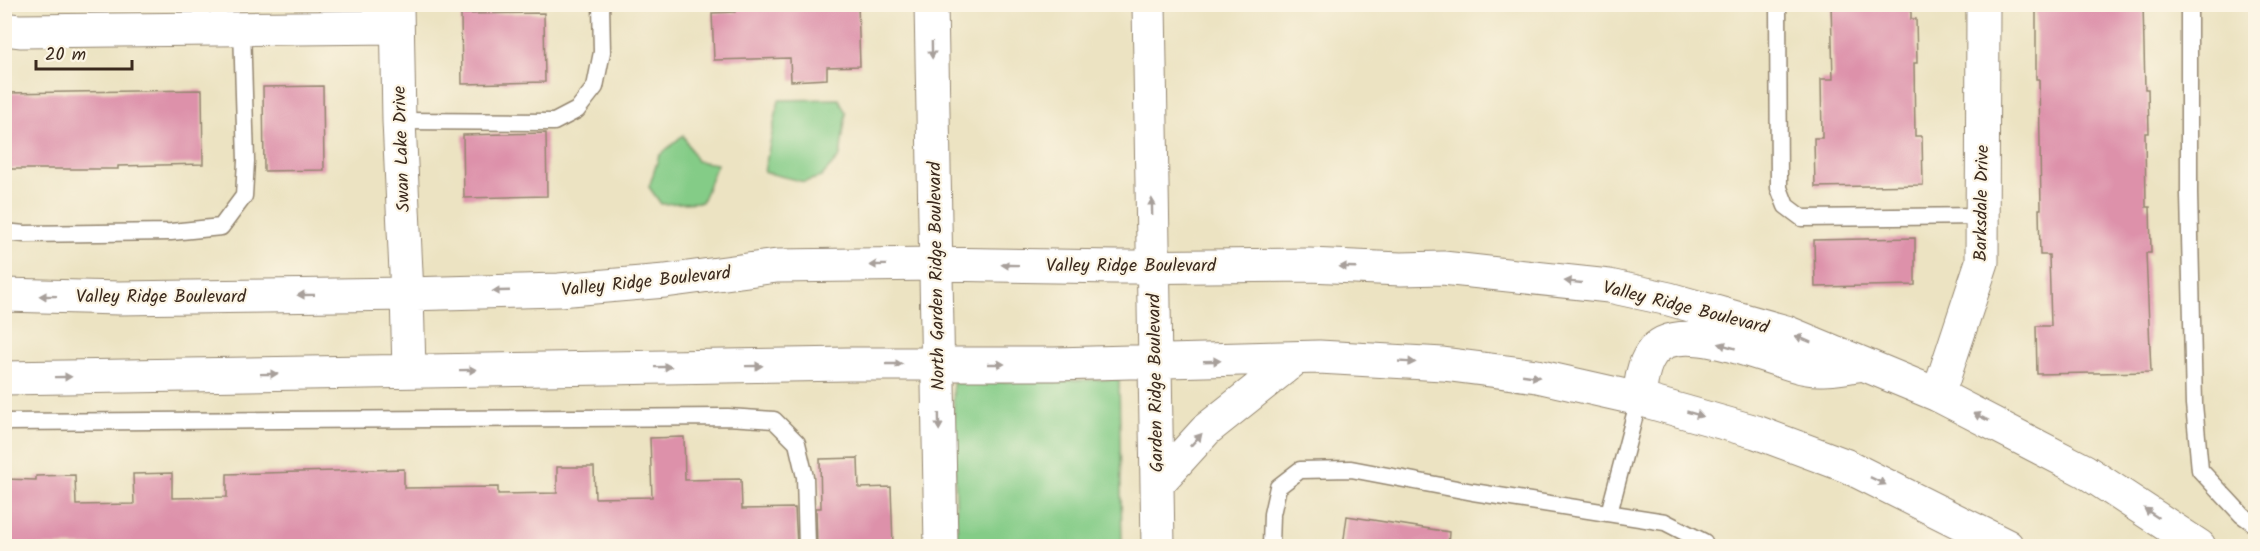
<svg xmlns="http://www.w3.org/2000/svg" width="2260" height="551" font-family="Kalam,sans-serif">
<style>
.green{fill:#84cc87;stroke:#607b52;stroke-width:1.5}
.building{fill:#dd91aa}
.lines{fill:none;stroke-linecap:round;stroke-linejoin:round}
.lane-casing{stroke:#948670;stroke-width:19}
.street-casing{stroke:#948670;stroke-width:35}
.secondary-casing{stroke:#948670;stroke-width:35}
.lane{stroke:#fff;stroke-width:16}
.street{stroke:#fff;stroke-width:33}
.secondary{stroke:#fff;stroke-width:33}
.oneway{fill:#a79f9a}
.labels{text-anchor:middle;stroke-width:4.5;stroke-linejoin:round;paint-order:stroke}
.street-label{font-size:18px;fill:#3b2a1e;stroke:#fcf5e5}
</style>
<rect width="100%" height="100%" fill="#fcf5e5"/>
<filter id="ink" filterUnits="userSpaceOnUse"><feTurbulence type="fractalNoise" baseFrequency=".0167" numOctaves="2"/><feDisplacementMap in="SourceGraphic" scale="12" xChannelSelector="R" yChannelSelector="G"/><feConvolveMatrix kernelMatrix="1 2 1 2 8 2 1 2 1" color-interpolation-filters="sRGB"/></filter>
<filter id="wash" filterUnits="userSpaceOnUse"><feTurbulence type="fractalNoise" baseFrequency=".008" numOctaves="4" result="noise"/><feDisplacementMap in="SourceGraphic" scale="24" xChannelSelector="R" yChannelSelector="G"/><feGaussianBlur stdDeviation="1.35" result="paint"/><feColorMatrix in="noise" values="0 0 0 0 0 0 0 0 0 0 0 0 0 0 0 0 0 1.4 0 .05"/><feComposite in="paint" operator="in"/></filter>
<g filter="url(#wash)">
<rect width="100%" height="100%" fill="#ece3c2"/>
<path class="green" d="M839,99l7,14 -6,43 -19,21 -17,5 -40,-10 15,-72z
M683,135l14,26 20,3 -15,38 -41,2 -12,-17 10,-31z
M1119,379l3,167h-165l-4,-163z"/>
<g id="blocks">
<path class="building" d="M735,4h123l2,62 -33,1v12l-36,2 -1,-23 -76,2 -2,-47 23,-1z
M1831,4h80v15h5l1,44h-3l1,73h7l1,49 -108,2 -1,-49h8l-1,-59h12z
M2036,4h107l2,85h3l1,44h-4l1,74h4l1,46h-5l5,119 -114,2 -1,-48h15l-2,-71h-9l-1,-46h2l-2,-130h-3z
M544,13l1,69 -83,2 -1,-70z
M323,86l1,84 -60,1 -1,-84z
M202,90l1,74 -85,2v3h-114v-76z
M546,133l1,63 -83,2 -1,-63z
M1915,238v47l-100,2 -1,-47z
M684,437l1,43 56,-1 1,30 53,-1 2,38h-793v-67l32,1v-4l39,-1 1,30 58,-1 -1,-30 39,-1v25l55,-1v-23l177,-5v19l94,-1v7l59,-1v-26h37l1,31 57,-1 -2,-59z
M858,458l1,30 32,-1 2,59h-76l-1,-38h5l-1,-49z
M1347,516l102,16 -1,14h-105z"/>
</g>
</g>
<g filter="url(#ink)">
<use href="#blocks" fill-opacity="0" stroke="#948670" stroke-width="1.5"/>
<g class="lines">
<defs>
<path id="lane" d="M1778,4l1,184 7,18 16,12 181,-2
M2189,4v190l5,210 6,66 42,45 14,10
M201,28v-24
M399,121l155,1 23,-12 18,-23 7,-35 -1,-48
M4,232l21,2 146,-2 50,-5 23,-31 2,-35 -4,-133
M4,422l724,-5 46,3 23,23 8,34 2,69
M1609,513l30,-114
M1271,546l1,-32 6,-27 22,-17 51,-1 122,23 192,30 39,20 -1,4"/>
<path id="street" d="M397,6l2,115 8,173
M4,29l16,2 377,-4
M1938,395l44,-133 1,-258"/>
<path id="secondary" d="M931,4l10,542
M1149,4l9,542
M407,294l2,77
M4,295l115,3 288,-4 152,-4 106,-9 112,-15 159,-2 180,3 193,-2 92,4 42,-1 166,18 60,13 117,33 152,63 147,76 114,75
M4,378l845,-14h206l264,-7 124,7 94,12 102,23 117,33 91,34 160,80
M1639,399c2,-15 3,-32 12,-45 26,-40 120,8 156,14 16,3 35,-1 51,-3
M1157,484l50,-55 89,-71"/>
</defs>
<use href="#lane" class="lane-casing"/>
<use href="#street" class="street-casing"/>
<use href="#secondary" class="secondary-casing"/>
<use href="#lane" class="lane"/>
<use href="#street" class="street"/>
<use href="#secondary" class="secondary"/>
</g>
<defs><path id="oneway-solid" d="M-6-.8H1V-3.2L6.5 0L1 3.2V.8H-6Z" transform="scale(1.5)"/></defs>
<g class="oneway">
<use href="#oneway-solid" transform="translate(932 50) rotate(89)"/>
<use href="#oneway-solid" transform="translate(1152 207) rotate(-91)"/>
<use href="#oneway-solid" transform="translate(878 265) rotate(179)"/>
<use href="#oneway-solid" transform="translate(1010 265) rotate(-179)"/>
<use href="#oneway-solid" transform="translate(1348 267) rotate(-178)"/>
<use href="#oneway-solid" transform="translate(1573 282) rotate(-174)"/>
<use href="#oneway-solid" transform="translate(501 291) rotate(178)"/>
<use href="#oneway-solid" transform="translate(306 295) rotate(179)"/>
<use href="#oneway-solid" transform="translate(48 296) rotate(-179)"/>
<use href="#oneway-solid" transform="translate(1803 339) rotate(-157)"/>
<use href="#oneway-solid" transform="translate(1727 346) rotate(-164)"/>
<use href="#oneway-solid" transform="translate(1212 361) rotate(-2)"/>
<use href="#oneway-solid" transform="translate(1407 362) rotate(3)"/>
<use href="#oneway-solid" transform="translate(894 364)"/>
<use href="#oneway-solid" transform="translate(996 364)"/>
<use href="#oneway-solid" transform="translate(754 366) rotate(-1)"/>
<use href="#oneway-solid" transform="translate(663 367) rotate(-1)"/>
<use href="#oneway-solid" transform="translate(468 370) rotate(-1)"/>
<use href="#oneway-solid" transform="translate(269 374) rotate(-1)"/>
<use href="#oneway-solid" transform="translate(1531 376) rotate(8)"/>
<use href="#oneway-solid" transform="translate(63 377) rotate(-1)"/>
<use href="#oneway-solid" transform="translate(1695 414) rotate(16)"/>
<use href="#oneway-solid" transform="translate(1981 417) rotate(-154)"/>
<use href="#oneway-solid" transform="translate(939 422) rotate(89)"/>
<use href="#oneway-solid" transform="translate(1196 440) rotate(-47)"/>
<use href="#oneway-solid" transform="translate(1878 481) rotate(26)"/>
<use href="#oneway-solid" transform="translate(2151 513) rotate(-146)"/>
</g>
</g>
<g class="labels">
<g class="street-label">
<text transform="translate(401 149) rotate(-92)" y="6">Swan Lake Drive</text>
<text transform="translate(1981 203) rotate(-89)" y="6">Barksdale Drive</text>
<text x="1131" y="271">Valley Ridge Boulevard</text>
<text transform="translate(936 276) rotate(-91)" y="6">North Garden Ridge Boulevard</text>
<text transform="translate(646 281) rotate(-6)" y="6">Valley Ridge Boulevard</text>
<text x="161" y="302">Valley Ridge Boulevard</text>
<text transform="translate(1686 307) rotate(14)" y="6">Valley Ridge Boulevard</text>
<text transform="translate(1155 383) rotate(-91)" y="6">Garden Ridge Boulevard</text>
</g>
</g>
<rect width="2260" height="551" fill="none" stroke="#fcf5e5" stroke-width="24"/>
<path d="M36 60v9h96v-9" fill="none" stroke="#3b2a1e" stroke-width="3"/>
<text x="45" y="60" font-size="18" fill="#3b2a1e" stroke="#fcf5e5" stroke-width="4.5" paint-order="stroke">20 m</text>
</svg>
